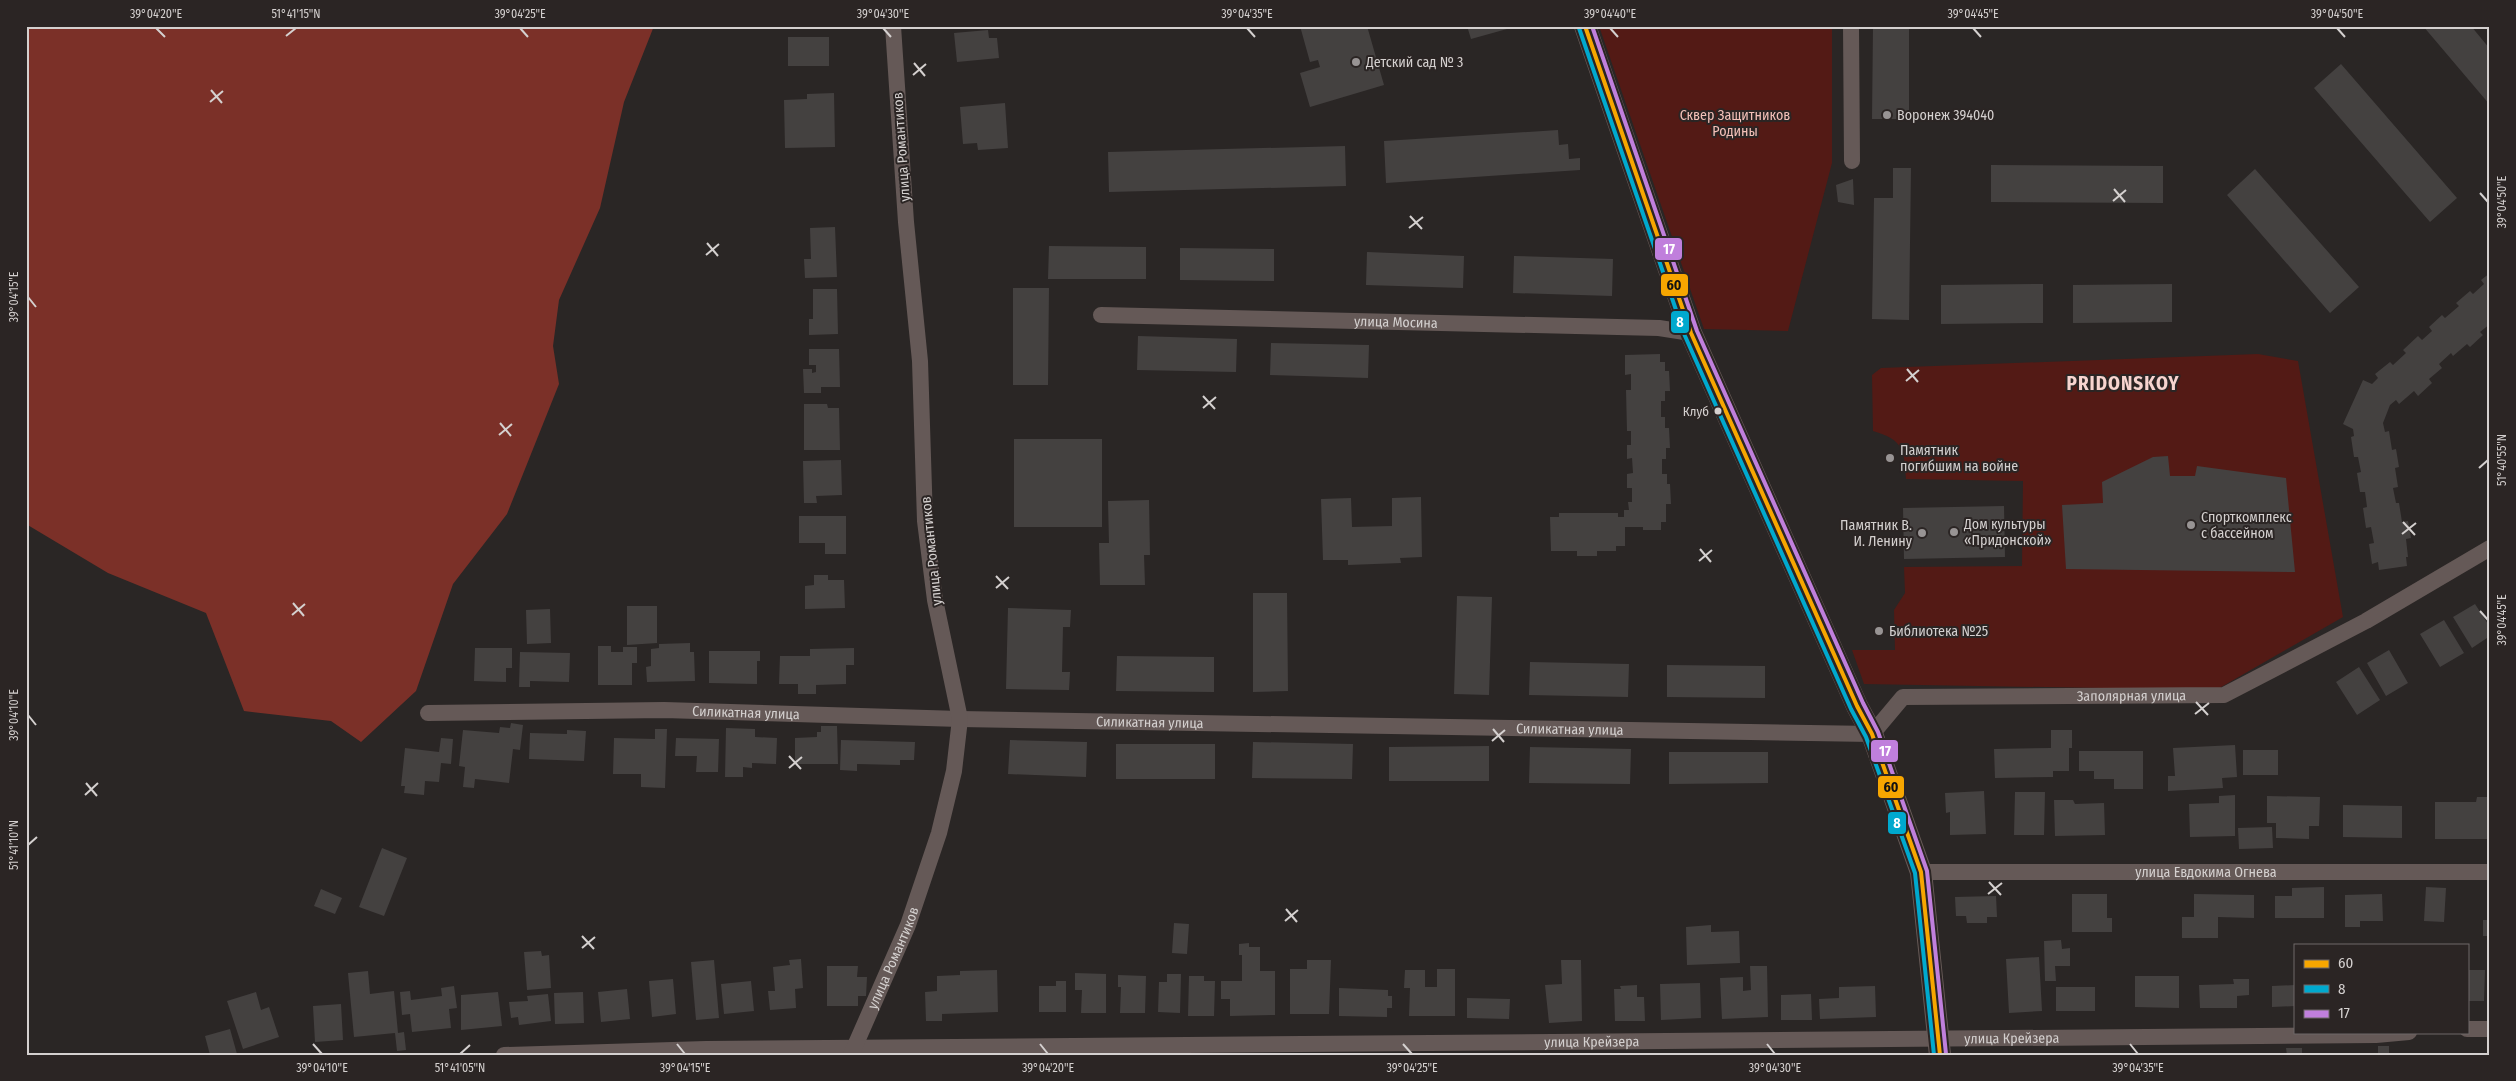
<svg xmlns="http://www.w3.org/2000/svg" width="2516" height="1081" font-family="'Fira Sans Condensed',sans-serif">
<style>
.green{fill:#531a15}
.forest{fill:#7b3028}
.building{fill:#444140}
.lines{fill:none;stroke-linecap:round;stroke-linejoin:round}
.street{stroke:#655957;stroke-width:16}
.secondary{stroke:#685b58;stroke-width:22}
.bus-1-casing{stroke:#2b2524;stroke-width:8}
.bus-2-casing{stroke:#2b2524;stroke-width:8}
.bus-3-casing{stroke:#2b2524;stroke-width:8}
.bus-1{stroke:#f7a600;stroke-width:4}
.bus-2{stroke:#00a9ce;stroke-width:4}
.bus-3{stroke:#c07fdc;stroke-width:4}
.ticks{fill:none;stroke:#d4d0cf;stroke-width:2}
.poi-dot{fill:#989494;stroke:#2b2524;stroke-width:2}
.bus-dot{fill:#d4d0cf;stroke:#2b2524;stroke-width:2}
.labels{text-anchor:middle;stroke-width:4;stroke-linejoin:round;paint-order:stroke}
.bus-label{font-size:13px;fill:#d4d0cf;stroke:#2b2524;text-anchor:end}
.poi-label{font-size:14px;fill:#d4d0cf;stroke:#2b2524;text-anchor:start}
.park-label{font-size:14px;fill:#f3c0b8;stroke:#2b2524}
.street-label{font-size:14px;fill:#d4d0cf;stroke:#2b2524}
.district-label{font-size:19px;font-weight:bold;letter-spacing:1px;fill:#f7d4cf;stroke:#2b2524}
.line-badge{stroke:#2b2524;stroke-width:2}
.badge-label{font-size:14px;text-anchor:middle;font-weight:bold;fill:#fff}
.pale-badge-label{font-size:14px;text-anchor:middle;font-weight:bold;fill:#111}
.neatline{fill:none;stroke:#d4d0cf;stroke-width:2}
.ticks-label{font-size:12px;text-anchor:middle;fill:#d4d0cf}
</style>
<rect width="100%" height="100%" fill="#2a2625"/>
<path class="green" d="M1599,26h233v137l-44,168 -84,-2z
M2258,354l40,7 45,256 -127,73 -352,-6 -12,-34h43l-1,-40 11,-17 -1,-26 118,-1 1,-85 -117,-2c-2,-29 -2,-39 -33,-48l-1,-56 9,-7z"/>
<path class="forest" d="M26,26h628l-30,76 -24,106 -41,92 -6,46 6,38 -52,130 -54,70 -37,107 -55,51 -30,-21 -87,-10 -38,-98 -98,-40 -82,-49z"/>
<path class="building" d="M1300,26h67l17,59 -74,22 -10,-34 20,-6 -2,-7 -8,2z
M1467,26h39l1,3 -36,10z
M1873,26h36v93h-37z
M2423,26h48l19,23v56z
M988,30l1,8h8l2,20 -42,4 -3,-29z
M788,37h41v29h-41z
M2341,64l116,134 -27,24 -116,-134z
M834,93l1,54 -50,1 -1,-48 23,-1v-5z
M1005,103l3,45 -30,2 -1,-7 -14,1 -3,-37z
M1558,130l1,15 9,-1 1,15 11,-1v12l-194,13 -2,-42z
M1345,146l1,40 -237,6 -1,-40z
M1991,165l172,1v37l-172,-1z
M1893,168h18l-2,152 -37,-1 2,-121h19z
M2255,169l104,118 -29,26 -103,-118z
M1853,179l1,26 -16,-3 -2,-17z
M835,227l2,50 -32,1 -1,-19h7l-1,-31z
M1049,246l97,1v32h-98z
M1180,248l94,1v32l-94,-1z
M1367,252l97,4 -1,32 -97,-3z
M1514,256l99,3 -1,37 -99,-3z
M2490,273v51l-10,8 3,3 -13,12 -3,-3 -14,12 -2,-3 -12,11 3,4 -13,11 3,4 -14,13 -4,-5 -15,13 -3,-4 -6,5 -7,18 2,9 4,-1 3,19 4,-1 3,18 -4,1 3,19 -5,1 3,15h3l3,19 6,-1 3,17 -5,1 2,18h-2l1,9 -28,4 -1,-8 -6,2 -3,-20 5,-1 -3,-16 -5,1 -3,-20 4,-1 -2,-15h-5l-3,-19 4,-1 -3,-15h-4l-3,-20 3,-1 -1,-7 -10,-5 20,-44 9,4 6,-6 -3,-4 15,-12 3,3 13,-12 -3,-3 15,-14 4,4 10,-9 -3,-4 13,-12 3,3 14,-12 -3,-3 14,-12 3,3 11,-10 -3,-4z
M2043,284v39l-102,1v-39z
M2172,284v38l-99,1v-38z
M1013,288h36l-1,97h-35z
M813,289h24l1,45 -29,1v-16h4z
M1138,336l99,3 -1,33 -99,-2z
M1271,343l98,2 -1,33 -98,-3z
M809,349h30l1,38h-19v6h-17l-1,-24h9v4l4,-1v-7h-7z
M1660,354v8h5v9h4l1,20h-5v10h-4v16h4v11h4l1,20h-4v11h-4v15h5v10h3l1,20h-5v18h-5v8h-18v-3h-18v19h-9v5h-19v5h-20v-5h-26l-1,-34h9v-4h59v4h6v-7h5l-1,-8h4v-14h-5v-14l6,-1 -1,-15 -5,1v-14h4v-14h-4l-1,-41h5v-16l-6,1v-20z
M804,404h23l1,4h11l1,42h-36z
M1014,439h88v88h-88z
M2168,456l2,20h25l2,-10 89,12 9,94 -229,-3 -4,-64 41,-2 -1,-21 51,-25z
M841,460l1,35 -26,1 1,7h-13l-1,-42z
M1421,497l1,60 -22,1 1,5 -53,2v-5h-25l-2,-61 30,-1 1,29 40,-1v-28z
M1149,500l1,55h-6l1,30h-45l-1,-42h10l-1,-42z
M2004,506l1,51 -101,2 -1,-51z
M799,516h47v38h-21v-11h-26z
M814,575h14v5h16l1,28 -40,1v-23l9,-1z
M1253,593h34l1,98 -35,1z
M1457,596l35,1 -3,98 -35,-1z
M2475,604l15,23v9l-18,12 -19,-31z
M627,606h30v37l-30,2z
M1008,608l63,2 -1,17h-7l-1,45h8l-1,18 -63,-1z
M550,609l1,34 -24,1 -1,-34z
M2444,620l20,33 -24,14 -20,-33z
M690,643v9h4l1,29 -48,1 -1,-15 5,-1v-17l8,-1v-4z
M598,646h13v6h12v-5h14v16h-5v22h-34z
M475,648h37v20h-6v14l-32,-1z
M854,648v17h-8v19l-30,1v9h-18v-10h-19l1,-28h30v-7z
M2389,650l19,33 -22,13 -19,-33z
M709,651h51v10h-3v23l-48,-1z
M520,652l50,1 -1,29 -39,-1v6h-11z
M1117,656l97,1v35l-98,-1z
M1530,662l99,2 -1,33 -99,-2z
M1667,665l98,1v32l-98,-1z
M2359,667l21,33 -23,15 -21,-33z
M511,723l12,2 -3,25 -7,-1 -4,34 -34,-4 -1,9 -11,-1 2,-20 -6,-1 4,-36 36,3 1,-6 10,1z
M821,726h16l1,38h-43v-26l22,-1v-5h4z
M726,728l29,1v8l22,1 -1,26 -24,-1v5l-9,-1v10h-18z
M655,729h12l-2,59 -24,-1v-13h-28l1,-36 41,1z
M567,730l19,1 -2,30 -55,-2 1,-26 37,1z
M2051,730h21v18h-3v23h-16v6l-58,1 -1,-29 57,-1z
M441,738l12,1 -2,25 -10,-1 -2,19 -14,-1 -1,14 -20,-2 1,-7h-4l4,-38 34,4z
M676,738l43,1 -1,33h-22l1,-16h-22z
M841,740l74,2 -1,18h-14v5l-43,-1v7l-17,-1z
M1010,740l77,2 -1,35 -78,-3z
M1253,742l100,2 -1,35 -100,-1z
M1116,744h99v35h-99z
M2235,745l2,32 -15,1 1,10 -55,3v-15h7l-2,-28z
M1489,746v35h-100v-34z
M1530,747l101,2 -1,35 -101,-1z
M2243,750h35v25h-35z
M2079,751h64v38h-29v-10h-20v-8h-15z
M1669,752h99v31l-99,1z
M1984,791l2,43 -36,1v-23l-4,1 -1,-20z
M2015,792h30l-1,43h-30z
M2235,795v41l-45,1 -1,-33 30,-1v-7z
M2267,796l53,1 -1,29h-10v13l-33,-1v-15h-9z
M2477,797h11v42h-53v-37h41z
M2054,800h19l2,4 29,-1 1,32 -50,1z
M2343,805l59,1v32l-59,-1z
M2272,827l1,21 -34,1 -1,-21z
M382,848l25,10 -23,58 -25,-9z
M2324,887v31h-49v-22h17v-8z
M2426,887l20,1 -2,34 -20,-1z
M321,889l21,9 -7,16 -21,-8z
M2072,894h35v24h5v14h-40z
M2194,894l60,1v23l-36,-1v21h-36v-21h12z
M2382,894l1,27h-23v6h-15v-32z
M1996,896l1,21h-10v6h-20l-1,-7h-10l-1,-19z
M2483,920h7v16h-7z
M1174,923l15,1 -2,30 -15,-1z
M1711,925v7l28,-1 1,32 -53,2 -1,-38z
M2061,940l1,9 8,-1v18h-15l1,15h-11l-1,-40z
M1249,943v4h11v24h15v44l-45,1v-17h-9v-18h21v-26h-3v-11z
M541,951l1,5 7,-1 2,33 -24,2 -3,-38z
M2039,957l3,54 -33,2 -3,-54z
M801,959l2,29 -8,1 1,19 -26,2 -2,-19h7l-2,-24 17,-2 -1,-5z
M714,960l5,58 -23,2 -5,-58z
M1307,960h24l-2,54h-39v-45h17z
M1561,960h20l1,61 -33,2 -4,-38 17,-1z
M827,966h31l-1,11h10l-1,19h-8v10h-31z
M1750,966h17l1,51 -46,2 -2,-41 23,-1v14l8,-1z
M1437,969h18v47h-46l1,-28h-6l1,-18h20v17h12z
M997,970l1,42 -56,2v7h-16l-1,-29 12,-1v-15l23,-1v-4z
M2467,970h18l-1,31h-17z
M368,971l2,23 24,-3 4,42 6,-1 2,18 -9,1 -2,-18 -41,4 -6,-64z
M1075,973l31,1v39h-25l1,-23h-7z
M1167,974h14l-1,39 -22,-1 1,-30h8z
M1118,975l28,1 -1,37h-25l1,-26h-3z
M1189,976h15v5h11l-1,35h-26z
M2135,976h44v32l-44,-1z
M673,979l3,35 -24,3 -3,-36z
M2233,979h16v16l-12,1v12h-37l-1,-23 35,-1z
M751,981l3,30 -30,3 -3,-30z
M1056,981h10v31h-27v-26h17z
M1700,983l1,35 -40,2 -1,-36z
M1637,985v12h7l1,24h-30l-1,-32h7l-1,-3z
M2295,985v21l-23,1v-21z
M454,986l3,22 -8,1 2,19 -39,4 -2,-18 -8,1 -2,-23 10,-1 1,9 31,-4 -1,-8z
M1875,986l1,31 -56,2 -1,-20 20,-1v-11z
M2056,987h39v24h-39z
M1339,988l49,2v6h4v12h-5v9l-48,-1z
M627,989l3,30 -29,3 -3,-30z
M256,992l5,18 8,-3 10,30 -36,12 -16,-48z
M498,992l4,34 -41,4v-35z
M583,992l1,31 -29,1 -1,-31z
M548,994l3,27 -32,4 -1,-8 -7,1 -2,-16 19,-1 -1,-5z
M1811,994l1,26h-31v-25z
M1467,998l43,1 -1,20 -42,-1z
M341,1004l2,36 -28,2 -2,-36z
M230,1029l7,25 -27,1 -5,-19z
M2378,1046h11v9h-11z
M2286,1048h16v7h-15z"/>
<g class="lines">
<g class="street">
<path d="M1851,26l1,135"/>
<path id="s1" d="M1101,315l558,13 32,5"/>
<path id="s2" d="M428,713l236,-3 296,9 912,15 31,-37 321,-2 142,-74 124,-73"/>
<path id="s3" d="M1921,872h569"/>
<path d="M2467,1029h23"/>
<path id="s4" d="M504,1055l202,-6 1670,-14 33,-3"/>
<path id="s5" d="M851,1055l57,-130 31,-92 15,-62 6,-52 -25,-119 -10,-79 -5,-160 -14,-139 -13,-196"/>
</g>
<path class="secondary" d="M1585,26l106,307 166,373 15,28 49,138 19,183"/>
<defs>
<path id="bus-1" d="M1585,26l106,307 166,373 15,28 49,138 19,183"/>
<path id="bus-2" d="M1579,28l106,308 166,373 15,28 49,136 19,182"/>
<path id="bus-3" d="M1592,26l105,305 166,372 15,29 49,139 19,183"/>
</defs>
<use href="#bus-1" class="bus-1-casing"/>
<use href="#bus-2" class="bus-2-casing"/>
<use href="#bus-3" class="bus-3-casing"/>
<use href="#bus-1" class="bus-1"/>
<use href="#bus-2" class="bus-2"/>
<use href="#bus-3" class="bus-3"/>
</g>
<path class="ticks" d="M156,28l9,9M520,28l8,9M883,28l8,9M1247,28l8,9M1610,28l8,9M1973,28l8,9M2337,28l8,9M286,36l10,-8M914,63l11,13M913,75l13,-11M211,90l11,13M210,102l13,-11M2114,189l11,13M2480,193l8,9M2113,201l13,-11M1410,216l12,13M1409,228l14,-11M707,243l11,13M706,255l13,-11M28,297l8,10M1907,369l11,13M1906,381l13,-11M1203,396l12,13M1203,408l13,-11M500,423l11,13M499,435l13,-11M2479,468l9,-8M2403,522l12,13M2402,534l14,-11M1700,549l11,13M1699,561l13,-11M996,576l12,13M996,588l13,-11M293,603l11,13M2480,611l8,9M292,615l13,-11M2196,702l12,13M2195,714l14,-11M28,715l8,10M1493,729l11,13M1492,741l13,-11M789,756l12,13M789,768l13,-11M86,783l11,13M85,795l13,-12M28,845l9,-8M1989,882l12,13M1988,894l14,-11M1286,909l11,13M1285,921l13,-11M582,936l12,13M582,948l13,-11M313,1044l9,10M677,1044l8,10M1040,1044l8,10M1403,1044l9,10M1767,1044l8,10M2130,1044l8,10M460,1054l10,-9"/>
<g class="poi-dot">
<circle cx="1356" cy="62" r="5"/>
<circle cx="1887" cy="115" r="5"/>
<circle cx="1890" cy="458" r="5"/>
<circle cx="2191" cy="525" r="5"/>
<circle cx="1954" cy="532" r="5"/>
<circle cx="1922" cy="533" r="5"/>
<circle cx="1879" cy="631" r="5"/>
</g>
<circle class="bus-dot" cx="1718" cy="411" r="4.5"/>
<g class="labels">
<g class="bus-label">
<text x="1709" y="416">Клуб</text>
</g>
<g class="poi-label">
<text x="1366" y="67">Детский сад № 3</text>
<text x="1897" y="120">Воронеж 394040</text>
<text x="1900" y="455">Памятник<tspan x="1900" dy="16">погибшим на войне</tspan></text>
<text x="2201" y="522">Спорткомплекс<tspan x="2201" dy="16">с бассейном</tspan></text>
<text x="1964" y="529">Дом культуры<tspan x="1964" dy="16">«Придонской»</tspan></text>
<text x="1912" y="530" text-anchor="end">Памятник В.<tspan x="1912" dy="16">И. Ленину</tspan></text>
<text x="1889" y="636">Библиотека №25</text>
</g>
<g class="park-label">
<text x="1735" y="120">Сквер Защитников<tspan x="1735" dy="16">Родины</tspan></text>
</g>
<g class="street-label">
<text transform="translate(901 147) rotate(-94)" y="5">улица Романтиков</text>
<text dy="5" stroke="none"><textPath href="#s1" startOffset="295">улица Мосина</textPath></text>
<text transform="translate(931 551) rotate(-96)" y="5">улица Романтиков</text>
<text dy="5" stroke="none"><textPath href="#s2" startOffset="1721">Заполярная улица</textPath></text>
<text dy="5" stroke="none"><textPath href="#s2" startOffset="318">Силикатная улица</textPath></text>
<text dy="5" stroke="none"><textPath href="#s2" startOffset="722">Силикатная улица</textPath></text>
<text dy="5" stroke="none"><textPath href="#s2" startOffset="1142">Силикатная улица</textPath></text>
<text dy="5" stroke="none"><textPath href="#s3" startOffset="285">улица Евдокима Огнева</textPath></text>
<text dy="5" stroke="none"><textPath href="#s5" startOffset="106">улица Романтиков</textPath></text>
<text dy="5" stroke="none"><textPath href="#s4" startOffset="1508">улица Крейзера</textPath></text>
<text dy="5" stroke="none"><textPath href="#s4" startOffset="1088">улица Крейзера</textPath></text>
</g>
<g class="district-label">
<text x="2123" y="390">PRIDONSKOY</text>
</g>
</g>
<g class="line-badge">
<rect x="1654" y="237" width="29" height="24" rx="5" fill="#c07fdc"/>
<rect x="1660" y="273" width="29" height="24" rx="5" fill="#f7a600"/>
<rect x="1670" y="310" width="20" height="24" rx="5" fill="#00a9ce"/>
<rect x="1870" y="739" width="29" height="24" rx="5" fill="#c07fdc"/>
<rect x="1877" y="775" width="28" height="24" rx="5" fill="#f7a600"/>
<rect x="1887" y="811" width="20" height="24" rx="5" fill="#00a9ce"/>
</g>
<g class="badge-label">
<text x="1669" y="254">17</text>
<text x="1680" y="327">8</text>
<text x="1885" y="756">17</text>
<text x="1897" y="828">8</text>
</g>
<g class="pale-badge-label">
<text x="1674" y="290">60</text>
<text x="1891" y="792">60</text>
</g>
<rect width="2516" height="1081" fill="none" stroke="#2b2524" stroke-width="55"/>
<rect x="2294" y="944" width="175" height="90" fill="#2b2524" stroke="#6f6968"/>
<rect x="2304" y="960" width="25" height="8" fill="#f7a600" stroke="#6f6968"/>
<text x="2338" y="968" font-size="15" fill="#d4d0cf">60</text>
<rect x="2304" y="985" width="25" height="8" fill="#00a9ce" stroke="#6f6968"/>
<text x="2338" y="994" font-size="15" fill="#d4d0cf">8</text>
<rect x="2304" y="1010" width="25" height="8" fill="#c07fdc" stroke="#6f6968"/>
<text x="2338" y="1018" font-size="15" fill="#d4d0cf">17</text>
<rect x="28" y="28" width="2460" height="1026" class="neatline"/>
<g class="ticks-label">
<text x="156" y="18">39°04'20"E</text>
<text x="296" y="18">51°41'15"N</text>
<text x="520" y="18">39°04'25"E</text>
<text x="883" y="18">39°04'30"E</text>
<text x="1247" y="18">39°04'35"E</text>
<text x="1610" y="18">39°04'40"E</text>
<text x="1973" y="18">39°04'45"E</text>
<text x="2337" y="18">39°04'50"E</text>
<text transform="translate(2502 202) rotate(-90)" y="4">39°04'50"E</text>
<text transform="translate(14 297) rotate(-90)" y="4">39°04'15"E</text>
<text transform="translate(2502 460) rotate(-90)" y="4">51°40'55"N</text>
<text transform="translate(2502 620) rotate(-90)" y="4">39°04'45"E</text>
<text transform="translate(14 715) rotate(-90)" y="4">39°04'10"E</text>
<text transform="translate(14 845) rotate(-90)" y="4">51°41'10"N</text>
<text x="322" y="1072">39°04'10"E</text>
<text x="460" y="1072">51°41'05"N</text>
<text x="685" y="1072">39°04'15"E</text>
<text x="1048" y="1072">39°04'20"E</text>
<text x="1412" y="1072">39°04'25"E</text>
<text x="1775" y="1072">39°04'30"E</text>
<text x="2138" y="1072">39°04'35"E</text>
</g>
</svg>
